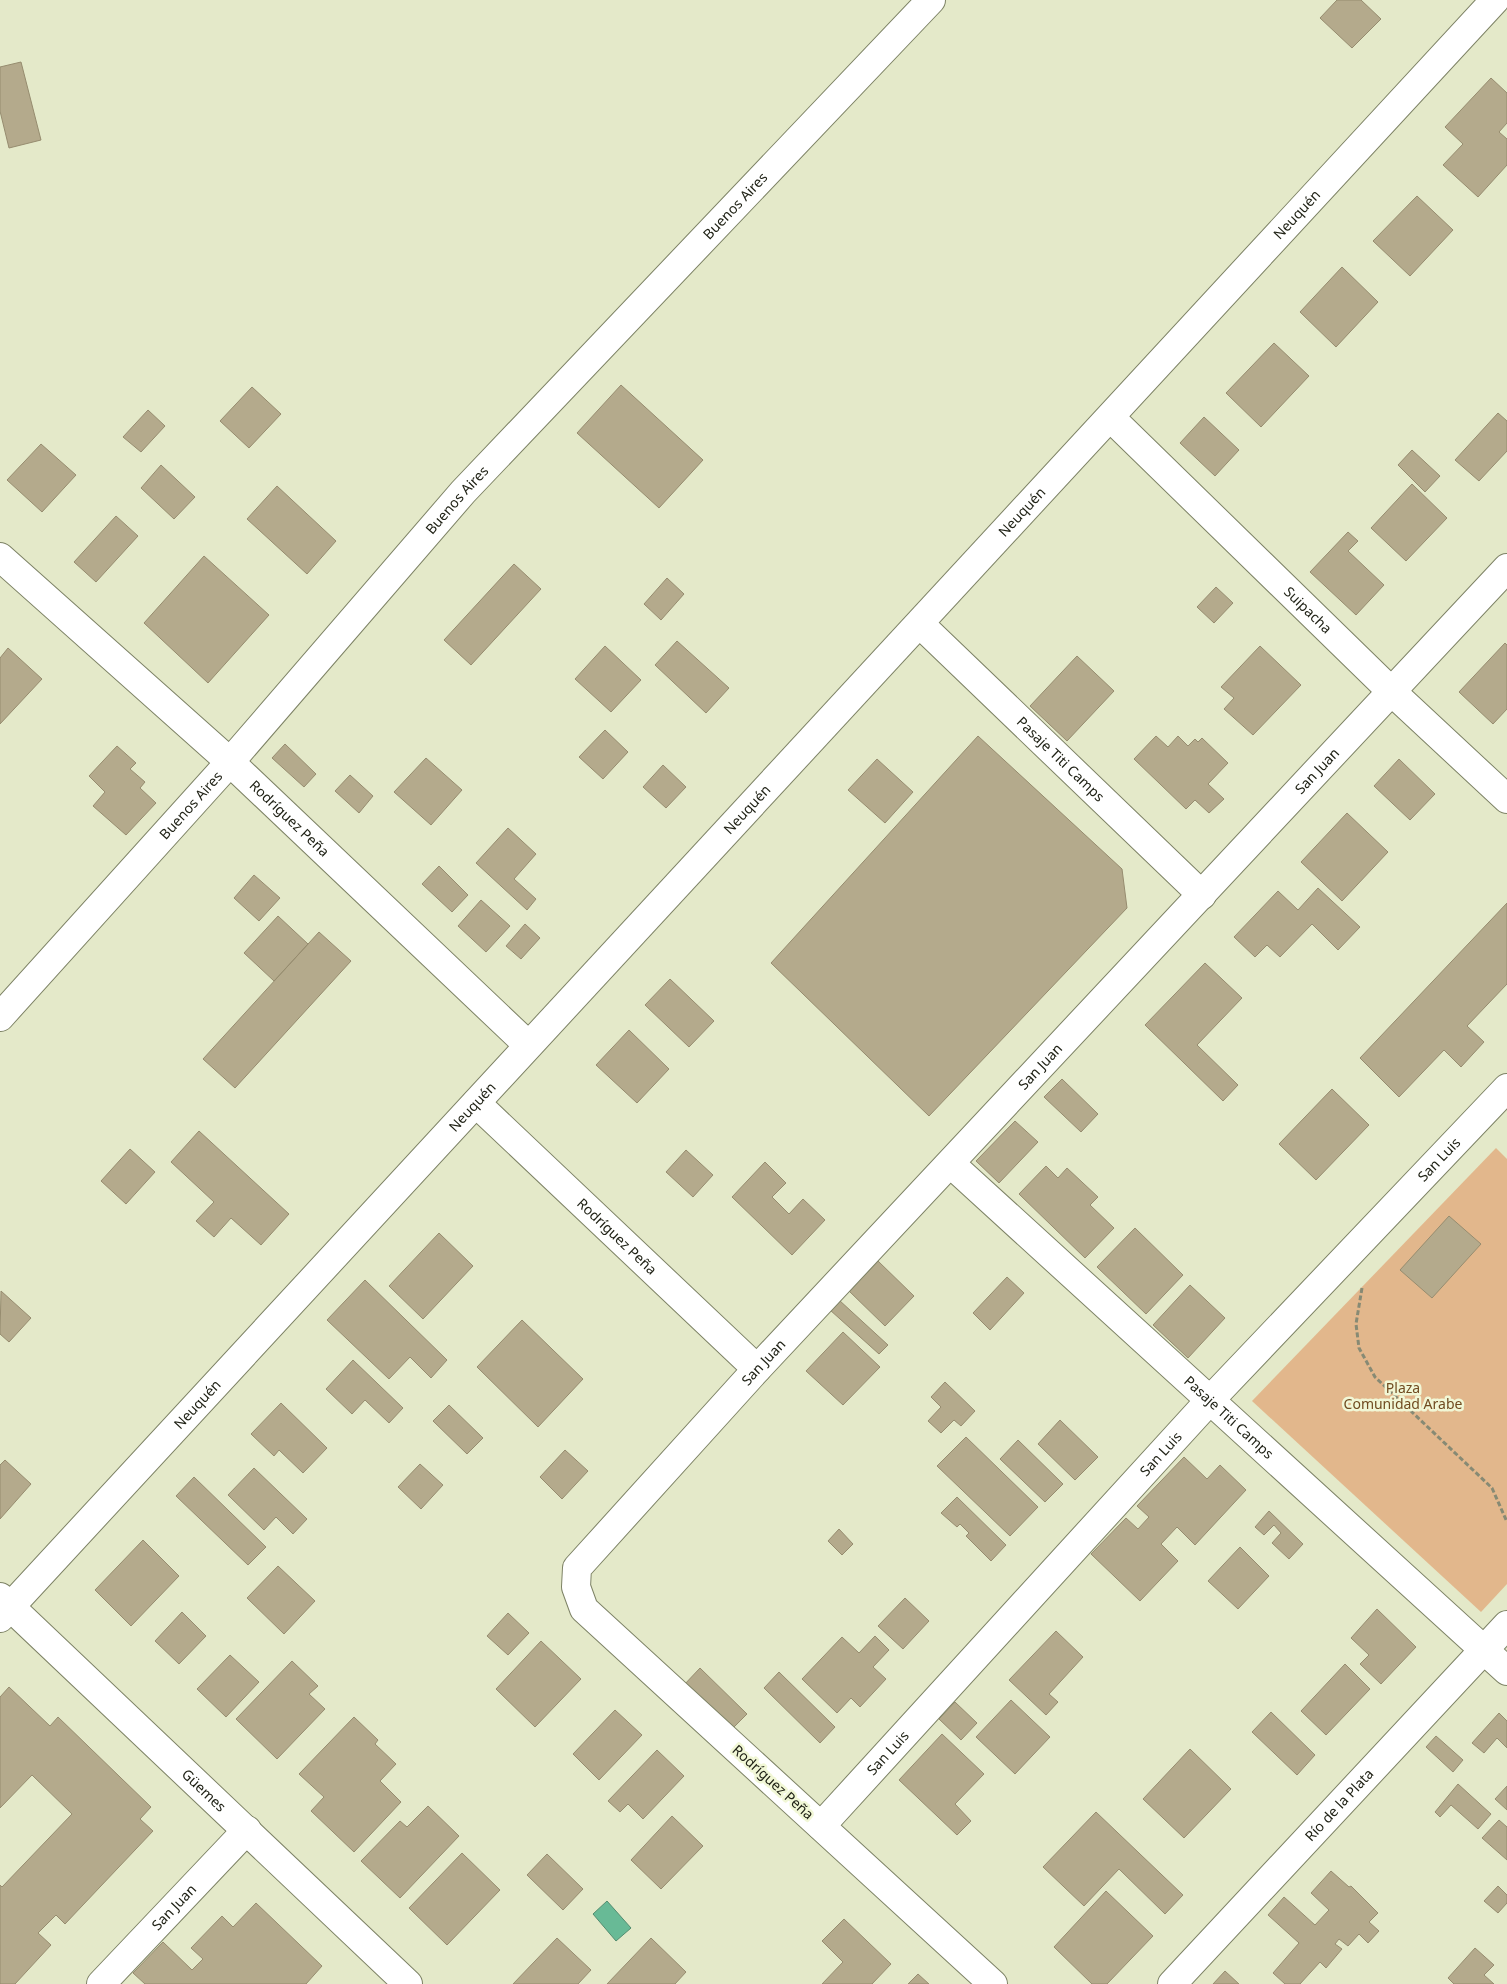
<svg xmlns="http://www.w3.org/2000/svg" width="1507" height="1984" font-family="'Noto Sans',sans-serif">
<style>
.green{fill:#e2b78c}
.water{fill:#68ba96;stroke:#538d70}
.building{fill:#b4aa8c;stroke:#968c6f}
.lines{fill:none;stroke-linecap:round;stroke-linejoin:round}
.minor-casing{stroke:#7d8265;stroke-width:30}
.major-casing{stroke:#7d8265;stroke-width:30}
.path{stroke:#878a74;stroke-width:3;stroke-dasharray:5 2.5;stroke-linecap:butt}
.minor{stroke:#fff;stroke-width:28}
.major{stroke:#fff;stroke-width:28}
.labels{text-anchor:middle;stroke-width:5;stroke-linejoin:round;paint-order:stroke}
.street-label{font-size:14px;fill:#212317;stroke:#f1f7d6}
.park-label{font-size:14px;fill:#704b20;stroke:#f1f7d6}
</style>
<rect width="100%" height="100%" fill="#e4e9c9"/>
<path class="green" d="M1496,1148l11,11v425l-26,28 -229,-211z"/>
<path class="water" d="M607,1901l24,27 -15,13 -23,-27z"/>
<path class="building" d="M1337,0h24l20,19 -29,29 -32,-30z
M21,62l20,78 -32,8 -9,-37v-44z
M1491,78l16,15v30l-8,9 8,7v26l-29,32 -35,-32 20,-21 -18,-17z
M1417,196l36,34 -43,46 -37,-35z
M1342,267l36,35 -42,45 -36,-35z
M1274,343l35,33 -48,51 -35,-34z
M621,385l82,75 -44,48 -82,-75z
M252,387l29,27 -32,34 -29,-27z
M148,410l17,16 -24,26 -18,-15z
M1498,413l9,8v30l-28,30 -24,-21z
M1204,417l35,33 -24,26 -35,-33z
M41,444l35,31 -34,37 -35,-32z
M1412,450l28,26 -15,16 -27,-27z
M161,465l34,32 -21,22 -33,-31z
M1412,484l35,34 -41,43 -35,-33z
M277,486l59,55 -29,33 -60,-55z
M116,516l22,20 -42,46 -22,-20z
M1348,532l10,9 -10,10 36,34 -28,30 -46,-43z
M204,556l65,59 -61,68 -64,-60z
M514,564l27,25 -70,76 -27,-25z
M667,578l17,16 -23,26 -17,-16z
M1216,587l17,16 -19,20 -17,-16z
M677,641l52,47 -23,25 -51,-48z
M1505,643l2,2v64l-14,15 -34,-32z
M605,646l36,34 -30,32 -36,-33z
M1260,646l41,39 -48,50 -29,-26 10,-11 -13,-11z
M8,648l34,31 -42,45v-66z
M1077,656l37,35 -47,50 -37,-35z
M605,730l23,22 -25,27 -24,-22z
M978,736l144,133 5,39 -198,208 -158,-153z
M1156,736l12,11 10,-11 10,10 7,-7 3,3 4,-4 26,25 -20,21 16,15 -15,14 -14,-13 -9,9 -52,-50z
M285,744l31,30 -12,13 -32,-29z
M117,746l19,17 -6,6 15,13 -5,6 16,15 -30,32 -33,-29 12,-14 -16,-16z
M426,758l36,32 -31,35 -37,-33z
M877,759l36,33 -28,31 -37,-33z
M1399,759l36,35 -25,26 -36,-34z
M663,765l23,22 -20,21 -23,-21z
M350,775l23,21 -14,17 -24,-22z
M1347,813l41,39 -46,49 -41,-39z
M508,828l28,26 -22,25 22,20 -9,11 -51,-47z
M439,866l29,29 -16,17 -30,-28z
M254,875l26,23 -21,23 -25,-23z
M1318,888l42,39 -22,23 -26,-26 -32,33 -13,-12 -12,12 -21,-20 44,-46 20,19z
M481,900l29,26 -24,26 -28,-26z
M1507,903v81l-40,42 17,16 -23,25 -17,-17 -45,47 -39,-39z
M278,916l30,28 -34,37 -30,-28z
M525,924l15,14 -19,21 -15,-13z
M319,932l32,29 -116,127 -32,-29z
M1205,963l37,35 -45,47 41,40 -15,16 -78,-76z
M670,979l44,42 -25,26 -44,-42z
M629,1030l40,39 -32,34 -41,-38z
M1062,1079l36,35 -17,18 -37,-35z
M1332,1089l37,36 -53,55 -37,-36z
M1015,1121l23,21 -39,41 -23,-22z
M199,1131l90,83 -28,31 -30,-27 -17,19 -18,-16 18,-19 -43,-40z
M130,1149l25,23 -29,32 -25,-23z
M686,1150l27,25 -20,22 -27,-25z
M765,1162l21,21 -14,14 17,17 14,-15 22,21 -33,35 -60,-58z
M1046,1166l12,12 9,-10 31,29 -8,8 24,23 -29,30 -66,-64z
M1449,1216l32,28 -49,54 -32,-28z
M1135,1228l48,47 -37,39 -49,-47z
M439,1233l34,33 -50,53 -34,-33z
M878,1261l36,35 -29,30 -36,-35z
M1007,1277l17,16 -34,37 -17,-17z
M365,1280l82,80 -16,18 -21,-21 -21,22 -62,-59z
M1190,1285l35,33 -37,40 -35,-33z
M1,1291l30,27 -22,24 -9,-8z
M839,1300l49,45 -9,9 -49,-44z
M522,1320l61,59 -45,48 -61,-60z
M843,1332l37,35 -37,38 -37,-34z
M353,1360l50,48 -14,15 -24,-23 -13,14 -26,-25z
M945,1382l30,29 -14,15 -7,-6 -13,13 -13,-12 13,-14 -10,-10z
M281,1403l46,45 -24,25 -24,-23 -5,6 -23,-22z
M449,1405l34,33 -16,16 -34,-33z
M1060,1420l38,37 -23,23 -37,-36z
M966,1437l72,70 -28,29 -73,-70z
M1018,1440l45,44 -18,18 -45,-43z
M565,1450l23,21 -26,28 -22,-22z
M1184,1457l23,22 13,-14 26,25 -51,55 -18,-18 -16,17 17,17 -38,40 -49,-47 35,-36 12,11 11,-12 -12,-11z
M5,1460l26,24 -31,35v-54z
M420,1464l23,21 -22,24 -23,-22z
M254,1468l53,51 -14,15 -17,-17 -12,13 -36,-35z
M194,1477l72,70 -18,18 -72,-69z
M957,1497l49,48 -15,16 -25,-25 3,-3 -9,-9 -3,3 -16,-14z
M1269,1511l34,33 -14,15 -17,-16 9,-10 -7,-8 -10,10 -9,-8z
M839,1529l14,15 -11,11 -14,-14z
M143,1540l36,36 -48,50 -36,-36z
M1240,1547l29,29 -31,33 -30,-28z
M278,1566l37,35 -31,33 -37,-36z
M905,1598l24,23 -26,28 -25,-23z
M1377,1609l39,38 -35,37 -21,-20 9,-9 -18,-17z
M182,1612l24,24 -27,28 -24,-23z
M508,1613l21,20 -21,22 -21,-19z
M1056,1631l27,26 -34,37 9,8 -12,13 -37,-35z
M875,1636l14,14 -16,17 13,12 -26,28 -9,-9 -14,15 -35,-34 40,-42 17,16z
M541,1641l40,38 -46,48 -39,-38z
M230,1655l29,27 -33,35 -29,-28z
M292,1661l26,25 -9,8 16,15 -48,50 -41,-40z
M1345,1664l25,25 -44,46 -25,-24z
M700,1668l47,46 -17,17 -47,-45z
M779,1672l56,55 -15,16 -56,-55z
M9,1687l41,39 8,-9 93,90 -11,12 13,12 -88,93 -9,-9 -18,18 13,12 -36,39h-15v-99l2,2 70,-73 -40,-39 -32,33v-111z
M1011,1700l39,37 -35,37 -39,-37z
M955,1702l22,21 -16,17 -22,-21z
M615,1710l27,25 -43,45 -26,-26z
M1271,1712l44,43 -18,20 -45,-43z
M1499,1713l8,8v27l-10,-10 -13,15 -12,-10z
M354,1717l24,23 -3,4 21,20 -16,17 21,21 -47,50 -43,-41 13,-14 -25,-23z
M942,1734l42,40 -29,30 16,17 -14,14 -58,-55z
M1436,1736l27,24 -10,12 -27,-25z
M1190,1749l41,40 -47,49 -41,-39z
M657,1750l27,26 -41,43 -15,-15 -8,8 -12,-11z
M1458,1784l33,30 -13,15 -27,-24 -11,12 -5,-5z
M1507,1786v24l-12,-11z
M428,1806l31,30 -59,62 -39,-37 39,-40 7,6z
M1096,1812l87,83 -18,19 -46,-45 -35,37 -41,-39z
M672,1816l31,30 -42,43 -30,-29z
M1499,1820l8,7v33l-25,-22z
M462,1853l38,37 -53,55 -38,-37z
M547,1854l36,35 -20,21 -36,-35z
M1331,1871l18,16 2,-1 27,27 -9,9 10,9 -11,12 -9,-9 -11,12 -9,-7 -4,5 7,5 -16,19 -6,-6 -20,22h-15l-12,-11 26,-30 -31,-28 16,-18 31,28 14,-15 -18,-17z
M1498,1886l9,9v8l-9,10 -14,-12z
M1106,1891l47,45 -46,48h-15l-38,-37z
M256,1903l66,63 -16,18h-161l-12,-11 30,-31 29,28 11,-11 -12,-11 31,-32 11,11z
M844,1919l47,45 -19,20h-50l21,-22 -21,-21z
M557,1938l34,32 -13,14h-65z
M651,1938l35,34 -11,12h-68z
M1475,1948l19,17 -10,10 10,9h-40l-6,-6z
M1225,1971l14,13h-26z
M918,1974l11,10h-21z"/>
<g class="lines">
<defs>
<g id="minor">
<path id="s1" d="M1111,418l280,273 116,108"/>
<path id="s2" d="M0,557l230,205 298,283"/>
<path id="s3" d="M920,624l282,271"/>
<path id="s4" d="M0,1017l230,-255 233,-270 468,-492"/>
<path id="s5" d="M476,1103l281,266"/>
<path id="s6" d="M951,1164l556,507"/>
<path id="s7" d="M0,1597l408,387"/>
<path id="s8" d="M10,1607l1485,-1607"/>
<path id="s9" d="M821,1826l390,-427 296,-311"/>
<path id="s10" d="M101,1984l146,-154"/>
<path id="s11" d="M993,1984l-409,-375 -8,-22 1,-19 180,-199 750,-801"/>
<path id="s12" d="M1172,1984l335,-359"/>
</g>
<path id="major" d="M0,1618l10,-11"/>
</defs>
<use href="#minor" class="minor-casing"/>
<use href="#major" class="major-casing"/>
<path class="path" d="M1362,1288l-6,36 3,24 16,29 117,111 15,34"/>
<use href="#minor" class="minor"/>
<use href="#major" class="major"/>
</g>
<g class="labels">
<g class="street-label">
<text dy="5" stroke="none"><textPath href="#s4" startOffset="1095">Buenos Aires</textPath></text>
<text dy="5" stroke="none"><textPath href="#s8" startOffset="1896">Neuquén</textPath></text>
<text dy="5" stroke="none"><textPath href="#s4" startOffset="690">Buenos Aires</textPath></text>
<text dy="5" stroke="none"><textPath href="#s8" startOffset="1491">Neuquén</textPath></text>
<text dy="5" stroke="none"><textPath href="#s1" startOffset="275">Suipacha</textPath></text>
<text dy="5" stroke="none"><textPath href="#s3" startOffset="195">Pasaje Titi Camps</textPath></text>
<text dy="5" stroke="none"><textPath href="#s11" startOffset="1685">San Juan</textPath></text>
<text dy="5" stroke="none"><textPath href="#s4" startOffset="285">Buenos Aires</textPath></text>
<text dy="5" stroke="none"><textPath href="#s8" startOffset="1086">Neuquén</textPath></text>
<text dy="5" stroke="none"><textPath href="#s2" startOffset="390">Rodríguez Peña</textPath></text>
<text dy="5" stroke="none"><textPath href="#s11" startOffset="1280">San Juan</textPath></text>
<text dy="5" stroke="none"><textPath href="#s8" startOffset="681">Neuquén</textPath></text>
<text dy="5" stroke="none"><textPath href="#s9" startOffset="909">San Luis</textPath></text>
<text dy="5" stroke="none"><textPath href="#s5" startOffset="194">Rodríguez Peña</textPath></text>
<text dy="5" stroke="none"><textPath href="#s11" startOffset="875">San Juan</textPath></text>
<text dy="5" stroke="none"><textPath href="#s8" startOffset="276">Neuquén</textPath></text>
<text dy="5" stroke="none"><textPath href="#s6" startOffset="376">Pasaje Titi Camps</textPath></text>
<text dy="5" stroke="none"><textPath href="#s9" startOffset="504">San Luis</textPath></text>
<text dy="5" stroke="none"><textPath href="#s9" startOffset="99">San Luis</textPath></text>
<text transform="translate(773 1782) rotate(42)" y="5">Rodríguez Peña</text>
<text dy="5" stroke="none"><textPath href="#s7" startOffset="281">Güemes</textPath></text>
<text dy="5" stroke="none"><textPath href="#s12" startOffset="245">Río de la Plata</textPath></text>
<text dy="5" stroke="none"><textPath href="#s10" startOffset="106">San Juan</textPath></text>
</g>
<g class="park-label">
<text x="1403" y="1393">Plaza<tspan x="1403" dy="16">Comunidad Arabe</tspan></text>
</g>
</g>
</svg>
